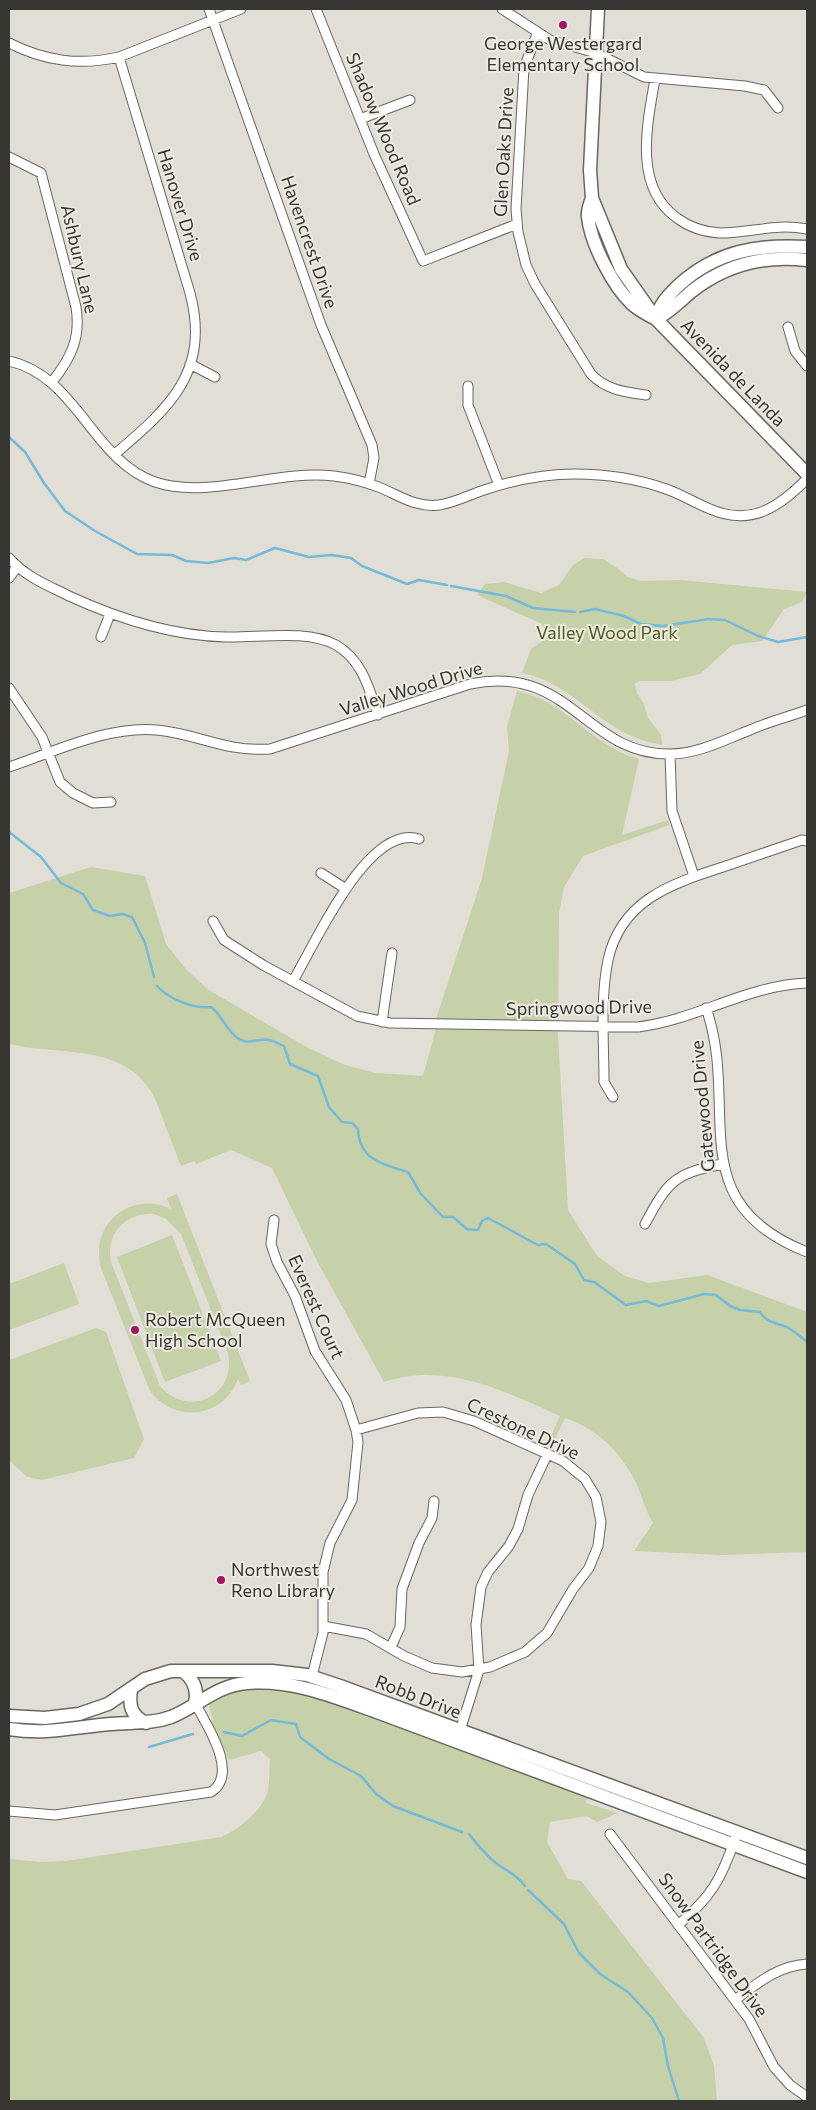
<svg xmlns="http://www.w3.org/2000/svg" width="816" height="2110" font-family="Commissioner,sans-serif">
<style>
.green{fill:#c6d1a9;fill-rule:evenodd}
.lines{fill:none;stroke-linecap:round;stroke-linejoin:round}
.stream{stroke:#75bada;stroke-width:2.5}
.street-casing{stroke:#69675f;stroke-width:11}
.secondary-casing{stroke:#69675f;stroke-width:15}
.street{stroke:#fff;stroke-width:9}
.secondary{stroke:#fff;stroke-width:12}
.poi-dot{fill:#a11661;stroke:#edebe2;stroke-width:2}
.labels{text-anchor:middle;stroke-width:4;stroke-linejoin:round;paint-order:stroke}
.poi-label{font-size:18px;fill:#373632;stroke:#edebe2;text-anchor:start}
.street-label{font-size:18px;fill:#373632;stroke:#edebe2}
.park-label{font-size:18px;fill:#505e1c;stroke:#edebe2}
</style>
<rect width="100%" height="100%" fill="#e0ded5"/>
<path class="green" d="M584,558l19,1 13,8 12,10 12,4 41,-1 126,12 -5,10 -18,7 -22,32 -30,4 -32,29 -29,7h-31l-5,3 2,9 7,11 4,14 13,17 1,10 -4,-1c-56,-9 -81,-60 -136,-71l9,-24 16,-11v-7l-5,-7 -65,-29 8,-11 19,-2 37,11 18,-8 14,-20z
M517,691c53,11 69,53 122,68l-17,76 46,-15 1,5 -86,31 -19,31 -5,26 -1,121 10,176 29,46 28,20 24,7 58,-8 100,37v240l-86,3 -87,-4 19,-28c-9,-15 -12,-32 -20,-46 -15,-28 -39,-50 -68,-59l-14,29 -4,-2 13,-29c-56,-25 -114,-55 -176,-34l-67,-121 -45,-93 -41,-18 -35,14 -2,-3 -13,5 -27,-70c-30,-54 -94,-40 -145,-52v-151l82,-26 54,9 21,68 19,24 22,21 101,59 37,17 30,8 48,3 12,-44 2,-16 45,-138 27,-127 -2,-24z
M177,1194l73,187 -9,4 -3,-6c-15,39 -63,45 -88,12l-49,-123c-12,-44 30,-78 70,-59l-4,-11zM154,1214l12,5 15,15 47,119c9,43 -40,66 -68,33l-49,-124c-6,-28 15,-50 43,-48z
M172,1235l49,126 -56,21 -48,-125z
M64,1263l15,41 -70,26v-46z
M96,1328l10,4 38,107 -10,19 -92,22 -15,-3 -18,-17v-100z
M253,1690l38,2 30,7 266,98 -1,6 32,10 -21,9 -10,-6 -37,6 -3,20 21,37 13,2 123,157 10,28 3,35h-708v-242l33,3 24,-1 156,-24c17,-9 37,-23 45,-43 3,-10 2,-24 3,-35l-9,-8 -32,9 -18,-39 2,-1 -5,-17c12,-10 30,-11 45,-13z"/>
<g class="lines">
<path class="stream" d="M9,437l16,15 19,31 21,28 30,20 42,23 35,1 14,6 22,2 26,-5 12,2 29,-12 34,9 23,-2 19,3 11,8 45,18 12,-4 28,5
M451,586l55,10 27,12 42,4
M580,612l15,-3 29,7 17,8 22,2 46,-7 16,1 33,16 20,6 29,-5
M9,832l32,25 20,26 22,11 10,16 17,6 12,-2 10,3 13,26 9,34
M157,986c12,13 36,23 54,21 12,9 15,24 28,32 10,6 19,-1 30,1 5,1 10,4 15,6l6,18 28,12 11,31 13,15 10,1 6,6c1,31 26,36 50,43l13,22 22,23h10l14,12 11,1 4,-9 6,-3 50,27 8,-1 29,20 9,16 10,2 32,23 20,-4 13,5 45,-12 12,1 14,11 10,4 20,2c7,11 16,11 27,15 7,4 14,10 20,15
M224,1732l18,4 29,-16 25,4 4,13 29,22 32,17 15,18 17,12 69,26
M149,1747l44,-13
M469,1834c9,11 17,22 28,30 10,7 20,11 28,22
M528,1890l36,34 15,29 21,21 28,18 24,26 11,20 5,28 11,35"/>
<defs>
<path id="street" d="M209,9l112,316 51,120 2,13 -5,26
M316,9l58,145 49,107 94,-37
M502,9l48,31 46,13 48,24 101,9 19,4 14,18
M537,34l-13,34 -8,141 2,23 8,33 9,19 56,90c15,16 34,18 55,21
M9,43c36,18 70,23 110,14l122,-48
M655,79c-8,46 -22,108 22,139 12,9 27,14 43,15 31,0 55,-10 87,-4
M360,119l50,-19
M9,157l32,16 35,134c5,31 -5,51 -24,75
M788,327l7,24 12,15
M9,361c68,15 84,100 146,121 53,18 122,-13 179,-6 16,2 32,6 47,12 19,8 36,20 58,17 15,-2 30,-10 45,-15 30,-10 60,-16 91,-16 30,0 63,5 91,15 15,5 29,14 44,20 41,18 69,-2 97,-30
M190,364l25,13
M468,386v19l31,80
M115,454c54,-46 96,-82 75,-161l-71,-236
M9,558c17,19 38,27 60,38 50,23 102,40 157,41 33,1 81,-8 110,8 26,15 33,43 42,70
M9,578l8,-11
M101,637l9,-23
M9,688l33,49 18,45 13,11 20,10 18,-1
M670,754l2,57 22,65
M9,767c45,-15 100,-42 148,-37 42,4 67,22 113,19l200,-65c100,-21 115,71 200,70 28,0 54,-14 80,-24 18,-8 38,-13 57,-20
M321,873l25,16
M213,921l11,19 39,25 94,51 33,7 248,4c58,-7 110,-42 169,-44
M293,981c22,-37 75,-158 126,-142
M706,1008c35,100 -27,194 101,244
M382,1022l10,-69
M613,1097l-9,-15c0,-39 -4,-83 4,-122 13,-60 63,-76 115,-93 26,-9 53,-18 79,-27l5,1
M274,1220l-3,24 6,18 18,34 20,55 31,49 10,30 2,12 -6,58 -22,43 -7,29v61l-11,43
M645,1224c23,-43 29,-50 77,-60
M323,1626l43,8 38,22 28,12 30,4 28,-5 35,-15 22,-19 26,-44 16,-21 9,-22 3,-24 -5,-25 -11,-18 -22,-18 -89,-40 -31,-9 -25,1 -62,17
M391,1647l9,-20 2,-38 17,-46 13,-25 2,-17
M459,1734l20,-64 -3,-45 5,-38 7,-15 21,-26 9,-17 10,-34 19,-40
M9,1811l46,4 156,-23c29,-18 -5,-68 -16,-89
M610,1834l139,185 25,48 16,18 17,12
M678,1925c33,-28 43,-45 57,-86
M735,2000c23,-17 42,-34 72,-36"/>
<path id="secondary" d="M598,9l-8,161 2,28 29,71 35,50
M592,198c-2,6 -5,13 -4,19 3,27 25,69 44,87 7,6 16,11 24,15l151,155
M656,319c4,-16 12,-23 23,-34 37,-34 80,-41 128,-38
M656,319c14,-7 24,-18 36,-28 33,-26 73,-36 115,-31
M184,1672c10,8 14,18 11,31
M131,1689c-2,16 -1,26 15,34
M9,1716l36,2 34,-4 29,-10 37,-25 26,-8h101l35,4 33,11 467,172
M9,1729c39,6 65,-2 102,-5 21,-2 41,0 60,-7 27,-11 46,-32 76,-34 45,-4 88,14 130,29l430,160"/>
</defs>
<use href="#street" class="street-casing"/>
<use href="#secondary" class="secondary-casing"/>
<use href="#street" class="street"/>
<use href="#secondary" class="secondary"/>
</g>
<g class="poi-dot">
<circle cx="563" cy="25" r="5"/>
<circle cx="135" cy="1330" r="5"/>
<circle cx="221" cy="1580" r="5"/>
</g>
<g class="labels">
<g class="poi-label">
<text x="563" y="50" text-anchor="middle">George Westergard<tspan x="563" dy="21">Elementary School</tspan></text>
<text x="145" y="1326">Robert McQueen<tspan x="145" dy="21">High School</tspan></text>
<text x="231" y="1576">Northwest<tspan x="231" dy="21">Reno Library</tspan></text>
</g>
<g class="street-label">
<text transform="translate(383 129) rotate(67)" y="6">Shadow Wood Road</text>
<text transform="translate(504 152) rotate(-87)" y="6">Glen Oaks Drive</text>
<text transform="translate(180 205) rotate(73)" y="6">Hanover Drive</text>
<text transform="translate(309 242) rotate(71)" y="6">Havencrest Drive</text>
<text transform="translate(79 259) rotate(77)" y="6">Ashbury Lane</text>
<text transform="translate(733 373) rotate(46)" y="6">Avenida de Landa</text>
<text transform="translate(411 689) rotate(-17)" y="6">Valley Wood Drive</text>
<text transform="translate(579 1008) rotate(-1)" y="6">Springwood Drive</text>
<text transform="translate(703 1106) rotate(-95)" y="6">Gatewood Drive</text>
<text transform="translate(316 1307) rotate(66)" y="6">Everest Court</text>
<text transform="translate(523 1429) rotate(25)" y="6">Crestone Drive</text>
<text transform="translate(418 1697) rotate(21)" y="6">Robb Drive</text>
<text transform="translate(713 1945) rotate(54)" y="6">Snow Partridge Drive</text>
</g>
<g class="park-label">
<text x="607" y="639">Valley Wood Park</text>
</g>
</g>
<rect width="816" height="2110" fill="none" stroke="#373632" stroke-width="20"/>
</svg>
